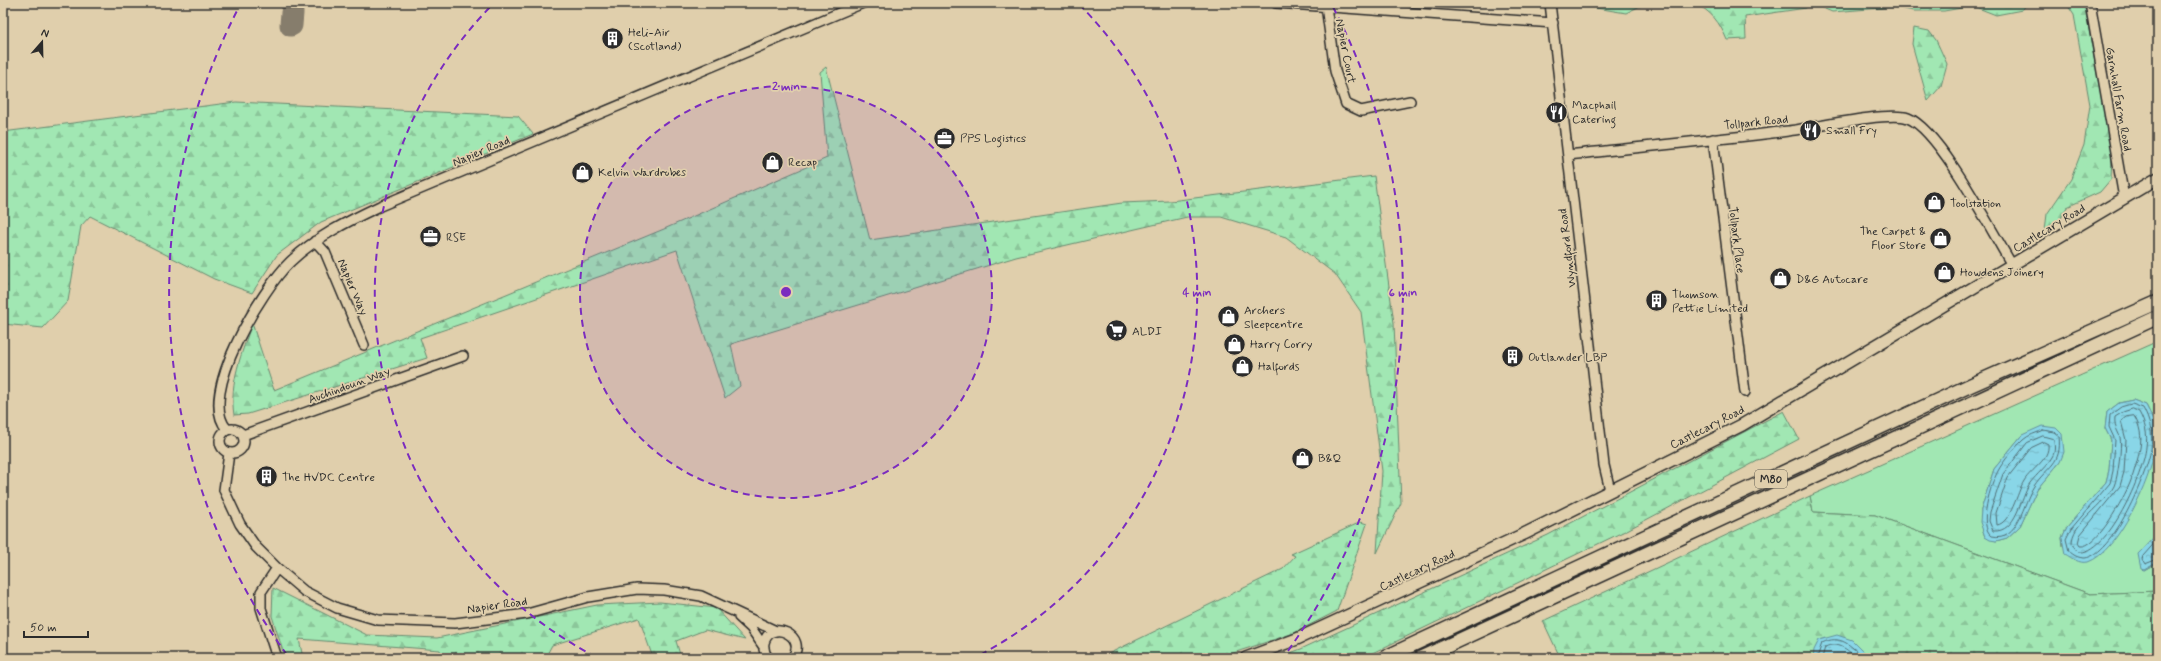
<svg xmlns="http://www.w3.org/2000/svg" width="2161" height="661" font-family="Mynerve,sans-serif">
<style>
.green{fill:#a1e7b3;stroke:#66896f;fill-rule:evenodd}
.forest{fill:url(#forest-firs);stroke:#66896f}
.water{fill:url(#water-ripples);stroke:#63929c}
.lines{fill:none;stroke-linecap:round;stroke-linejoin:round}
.shore{stroke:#516f76;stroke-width:1}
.taxiway{stroke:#867d6c;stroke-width:23}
.minor-casing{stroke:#2b2b2b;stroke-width:12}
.major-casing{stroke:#2b2b2b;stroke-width:14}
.highway-casing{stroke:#2b2b2b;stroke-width:16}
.minor{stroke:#e0cfac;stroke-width:9}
.major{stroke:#e0cfac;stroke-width:11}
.highway{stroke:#e0cfac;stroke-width:13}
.ring{fill:none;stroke:#7b2cbf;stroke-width:2;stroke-dasharray:7 5}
.labels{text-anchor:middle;stroke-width:3.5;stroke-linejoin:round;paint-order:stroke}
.shield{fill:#e0cfac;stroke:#615c52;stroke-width:1}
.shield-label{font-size:11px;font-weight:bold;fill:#2b2b2b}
.poi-label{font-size:12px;fill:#2b2b2b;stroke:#e0cfac;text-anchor:start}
.street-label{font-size:12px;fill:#2b2b2b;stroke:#e0cfac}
.centre{fill:#7b2cbf;stroke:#e0cfac;stroke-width:2}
.ring-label{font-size:12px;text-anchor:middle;font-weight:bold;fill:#7b2cbf;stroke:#e0cfac;stroke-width:3.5;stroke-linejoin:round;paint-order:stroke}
</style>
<defs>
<pattern id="forest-firs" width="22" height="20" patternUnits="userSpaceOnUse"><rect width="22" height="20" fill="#a1e7b3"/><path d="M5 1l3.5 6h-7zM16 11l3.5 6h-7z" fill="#8bc69a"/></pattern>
<pattern id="water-ripples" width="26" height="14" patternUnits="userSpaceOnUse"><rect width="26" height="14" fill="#89d6e7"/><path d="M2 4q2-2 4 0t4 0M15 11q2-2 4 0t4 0" fill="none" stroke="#76b8c6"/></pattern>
</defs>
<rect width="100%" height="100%" fill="#e0cfac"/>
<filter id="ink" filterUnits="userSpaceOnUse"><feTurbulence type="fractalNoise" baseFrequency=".025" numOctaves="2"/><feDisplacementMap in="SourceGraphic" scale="8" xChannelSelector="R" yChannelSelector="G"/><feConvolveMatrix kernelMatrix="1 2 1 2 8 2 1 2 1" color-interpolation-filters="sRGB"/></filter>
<g filter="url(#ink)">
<path class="green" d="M2158,341v192l-15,16 1,21 14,-8v29l-68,3 -215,-79 -62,-3 -3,-16zM2133,400l13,5 9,18v26l-92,97 -1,-8 5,-11 39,-45 3,-12 2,-30 -6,-12 2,-16 12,-9zM2022,435l38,27 -23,27 -17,37 -13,12 -11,3 -11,-4 -2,-6 -2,-21 13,-41z"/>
<path class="forest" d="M1582,3h64l-20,10 -36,-6z
M1693,3h117l-4,5 -61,9 1,22 -19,1c-7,-17 -16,-30 -34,-37z
M1820,3h208l-6,7 -26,5 -23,-9 -29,5h-30l-20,-4 -62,5 -14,-6z
M2066,3h18l28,152 -1,24 -11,13 -33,15 -7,13 -15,10 2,-16 24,-35 13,-34 6,-40 -16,-90z
M1914,28l15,3 7,9 11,24 -6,22 -13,15 -16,-57z
M826,67l44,173 252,-37 48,-2 204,-25 20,147 7,180 -24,50 5,-82 -21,-159 -26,-38 -49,-37 -65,-20h-34l-171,40 -285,87 9,42 -15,12 -48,-148 -257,88 7,20 -179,56 -14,1c-5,-32 8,-62 18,-92l22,67 390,-161 163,-71 -7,-86z
M236,102l282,14 15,18 -212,88 -44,33 -25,38 -38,-14 -124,-63 -9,10 -13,75 -25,27 -40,-4v-192z
M1784,411l15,28 -172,91 -265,128h-85l24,-9 247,-114z
M1810,496l3,16 62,3 215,79 68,-3v67h-603l3,-5 -15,-32z
M1361,522l6,2 -30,87 -43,22 -76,25h-108l-2,-4 175,-85 12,-13 -4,-2z
M273,588l94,47 70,3 160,-33 63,-3 56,6 29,32 -40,-10 -29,11 5,17h-28l-14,-40 -87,27 -7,13h-103l-2,-8 -141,-11 4,19h-18l-13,-42z"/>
<path class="water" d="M2133,400l13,5c7,14 12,28 9,44 -4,30 -37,103 -67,113 -9,2 -16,-4 -23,-8l-3,-16 5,-11 39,-45 3,-12 2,-30 -6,-12 2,-16 12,-9z
M2042,426l14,2 6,6 2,18 -4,10 -23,27 -17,37 -13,12 -11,3 -6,-1 -5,-3 -5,-15 1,-12 13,-41 28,-34z
M2158,533v29l-14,8 -3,-1 -3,-15z
M1837,635l15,5 18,18h-57l1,-8 5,-10z"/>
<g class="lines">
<path class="shore" d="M2132,404l11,4c7,13 10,26 8,41 -4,25 -38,106 -66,109 -7,0 -12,-3 -16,-7l-3,-12 5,-10 39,-46 3,-12 2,-31 -6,-13 1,-12 11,-8z
M2133,409l6,3c6,11 9,22 7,35 -2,25 -38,109 -68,105l-6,-8c-1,-21 33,-40 42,-58 4,-9 8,-39 6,-49 -3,-8 -6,-10 -5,-20l8,-5z
M2134,416c6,9 8,21 6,32 -2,11 -6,25 -10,35 -6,14 -33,66 -50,63l-2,-3 2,-8 40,-49 4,-14 2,-32 -5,-19 5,-4z
M2043,430l11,2 5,4c3,29 -11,29 -25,50 -11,16 -15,56 -42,50 -15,-10 -1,-52 6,-65 5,-10 17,-23 25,-31 5,-5 14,-7 20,-10z
M2043,436l11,3c0,6 2,12 -2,18 -5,9 -15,17 -22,26 -10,14 -13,50 -37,48l-4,-10 1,-9 13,-38 24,-31z
M2044,442l4,2c2,16 -17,25 -24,37 -7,11 -13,42 -27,44l-1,-12 12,-36 23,-29z
M2158,539l-15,17 -1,3 3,5 13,-5
M1817,658l5,-15c18,-9 29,2 41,15
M1822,658l3,-11c13,-6 22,2 31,11"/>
<path class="taxiway" d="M291,25l1,-12"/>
<defs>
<path id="minor" d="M1276,3l277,20
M1550,3l54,462 6,25
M2090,3l34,195
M1326,6l9,65 11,33 15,7 49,-10
M1713,139l32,253
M1568,155c73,-8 147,-15 220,-24 24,-3 100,-20 120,-13 32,12 85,116 104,147
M315,241l10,11 39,93
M220 441a12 12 0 1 1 24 0a12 12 0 1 1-24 0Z
M227,429c-31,-33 36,-141 63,-167 26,-25 58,-41 90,-56l483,-203
M243,435l220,-79
M229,453l-5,37 16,34 16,23 21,21 27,23 33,17 41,12 77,3 72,-9 61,-17 49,-8 27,1 37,6 75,35
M277,568l-16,24v16l16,50
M739,617l12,11 13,19
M768,658c-3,-4 -5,-9 -4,-15 6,-25 45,-7 28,15"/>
<path id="major" d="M1246,658l51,-19 227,-105 218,-109 416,-247"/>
<path id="highway" d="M1384,658l587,-273 187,-83
M1421,658l737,-341"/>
</defs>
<use href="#minor" class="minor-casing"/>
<use href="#major" class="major-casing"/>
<use href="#highway" class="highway-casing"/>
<use href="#minor" class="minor"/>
<use href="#major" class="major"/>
<use href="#highway" class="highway"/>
</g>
</g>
<circle cx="786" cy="292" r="206" fill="#7b2cbf" fill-opacity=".12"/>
<g class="ring">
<circle cx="786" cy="292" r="206"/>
<path d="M596 657A411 411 0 0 1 493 4M1079 4A411 411 0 0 1 976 657"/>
<path d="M287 655A617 617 0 0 1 239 7M1333 7A617 617 0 0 1 1285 655"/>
</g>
<defs>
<symbol id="building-disc" viewBox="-11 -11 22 22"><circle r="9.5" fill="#2b2b2b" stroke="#e0cfac"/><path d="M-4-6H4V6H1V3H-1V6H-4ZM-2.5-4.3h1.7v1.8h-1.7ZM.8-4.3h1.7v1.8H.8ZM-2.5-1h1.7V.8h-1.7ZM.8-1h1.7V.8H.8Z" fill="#fff"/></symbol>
<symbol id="restaurant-disc" viewBox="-11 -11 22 22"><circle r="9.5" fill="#2b2b2b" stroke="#e0cfac"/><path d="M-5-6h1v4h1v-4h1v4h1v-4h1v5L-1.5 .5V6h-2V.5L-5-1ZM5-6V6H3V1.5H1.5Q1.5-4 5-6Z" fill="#fff"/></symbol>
<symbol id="office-disc" viewBox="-11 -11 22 22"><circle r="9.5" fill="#2b2b2b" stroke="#e0cfac"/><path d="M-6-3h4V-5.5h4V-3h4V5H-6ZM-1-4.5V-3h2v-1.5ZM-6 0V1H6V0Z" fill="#fff"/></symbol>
<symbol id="shop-disc" viewBox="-11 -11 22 22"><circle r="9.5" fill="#2b2b2b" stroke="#e0cfac"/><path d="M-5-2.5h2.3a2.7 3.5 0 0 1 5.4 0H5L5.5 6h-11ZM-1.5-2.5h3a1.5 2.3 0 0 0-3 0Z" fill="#fff"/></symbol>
<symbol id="supermarket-disc" viewBox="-11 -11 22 22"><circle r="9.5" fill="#2b2b2b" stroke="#e0cfac"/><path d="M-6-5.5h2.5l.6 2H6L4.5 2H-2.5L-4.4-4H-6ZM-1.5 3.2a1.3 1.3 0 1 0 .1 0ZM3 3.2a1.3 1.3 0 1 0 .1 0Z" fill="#fff"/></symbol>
</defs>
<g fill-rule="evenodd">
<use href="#building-disc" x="600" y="26" width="25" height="25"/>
<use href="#restaurant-disc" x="1544" y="100" width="25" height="25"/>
<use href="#restaurant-disc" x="1798" y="118" width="25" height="25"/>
<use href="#office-disc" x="932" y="126" width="25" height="25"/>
<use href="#shop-disc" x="760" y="150" width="25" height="25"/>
<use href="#shop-disc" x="570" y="160" width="25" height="25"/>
<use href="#shop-disc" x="1922" y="190" width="25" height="25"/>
<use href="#office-disc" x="418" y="224" width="25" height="25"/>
<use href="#shop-disc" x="1928" y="226" width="25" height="25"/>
<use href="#shop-disc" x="1932" y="260" width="25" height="25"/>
<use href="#shop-disc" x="1768" y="266" width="25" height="25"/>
<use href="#building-disc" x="1644" y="288" width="25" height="25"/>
<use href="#shop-disc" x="1216" y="304" width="25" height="25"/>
<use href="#supermarket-disc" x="1104" y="318" width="25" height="25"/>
<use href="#shop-disc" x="1222" y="332" width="25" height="25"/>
<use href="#building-disc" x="1500" y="344" width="25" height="25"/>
<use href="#shop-disc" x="1230" y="354" width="25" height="25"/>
<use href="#shop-disc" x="1290" y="446" width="25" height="25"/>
<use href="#building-disc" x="254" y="464" width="25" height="25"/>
</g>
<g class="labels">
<rect class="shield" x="1755" y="470" width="32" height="18" rx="3"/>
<g class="shield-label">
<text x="1771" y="483">M80</text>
</g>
<g class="poi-label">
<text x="628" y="36">Heli-Air<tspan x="628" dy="14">(Scotland)</tspan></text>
<text x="1572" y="109">Macphail<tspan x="1572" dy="14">Catering</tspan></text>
<text x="1826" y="134">Small Fry</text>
<text x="960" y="142">PPS Logistics</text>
<text x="788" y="166">Recap</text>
<text x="598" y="176">Kelvin Wardrobes</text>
<text x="1950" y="207">Toolstation</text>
<text x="1926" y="235" text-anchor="end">The Carpet &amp;<tspan x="1926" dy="14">Floor Store</tspan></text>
<text x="446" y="241">RSE</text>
<text x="1960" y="276">Howdens Joinery</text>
<text x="1796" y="283">D&amp;G Autocare</text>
<text x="1672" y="298">Thomson<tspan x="1672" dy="14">Pettie Limited</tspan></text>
<text x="1244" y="314">Archers<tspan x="1244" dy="14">Sleepcentre</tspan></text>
<text x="1132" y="335">ALDI</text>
<text x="1250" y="348">Harry Corry</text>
<text x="1528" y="361">Outlander LBP</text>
<text x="1258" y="370">Halfords</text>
<text x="1318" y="462">B&amp;Q</text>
<text x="282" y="481">The HVDC Centre</text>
</g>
<g class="street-label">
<text transform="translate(1346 51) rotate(79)" y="4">Napier Court</text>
<text transform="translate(2119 99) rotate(80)" y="4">Garnhall Farm Road</text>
<text transform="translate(1756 122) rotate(-6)" y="4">Tollpark Road</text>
<text transform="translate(481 151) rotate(-23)" y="4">Napier Road</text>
<text transform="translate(2049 228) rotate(-31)" y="4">Castlecary Road</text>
<text transform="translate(1737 240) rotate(83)" y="4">Tollpark Place</text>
<text transform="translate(1567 248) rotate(-97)" y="4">Wyndford Road</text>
<text transform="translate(353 287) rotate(67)" y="4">Napier Way</text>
<text transform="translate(349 385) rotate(-20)" y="4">Auchindoun Way</text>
<text transform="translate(1707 427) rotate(-27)" y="4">Castlecary Road</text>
<text transform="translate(1417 570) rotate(-25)" y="4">Castlecary Road</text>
<text transform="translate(497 605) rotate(-8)" y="4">Napier Road</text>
</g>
</g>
<circle cx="786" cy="292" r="6" class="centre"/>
<g class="ring-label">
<text x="786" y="90">2 min</text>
<text x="1197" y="296">4 min</text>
<text x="1403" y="296">6 min</text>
</g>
<rect width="2161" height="661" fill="none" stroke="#e0cfac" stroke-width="16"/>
<rect x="8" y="8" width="2145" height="645" fill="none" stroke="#2b2b2b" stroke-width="1.5" filter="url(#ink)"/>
<g transform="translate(42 42) rotate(20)" stroke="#e0cfac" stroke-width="3" paint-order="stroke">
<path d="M0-3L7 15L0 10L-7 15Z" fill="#2b2b2b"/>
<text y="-6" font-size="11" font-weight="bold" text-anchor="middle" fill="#2b2b2b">N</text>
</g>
<path d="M24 631v6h64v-6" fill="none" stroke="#2b2b2b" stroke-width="2"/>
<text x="30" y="631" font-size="12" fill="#2b2b2b" stroke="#e0cfac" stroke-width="3" paint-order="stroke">50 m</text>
</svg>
